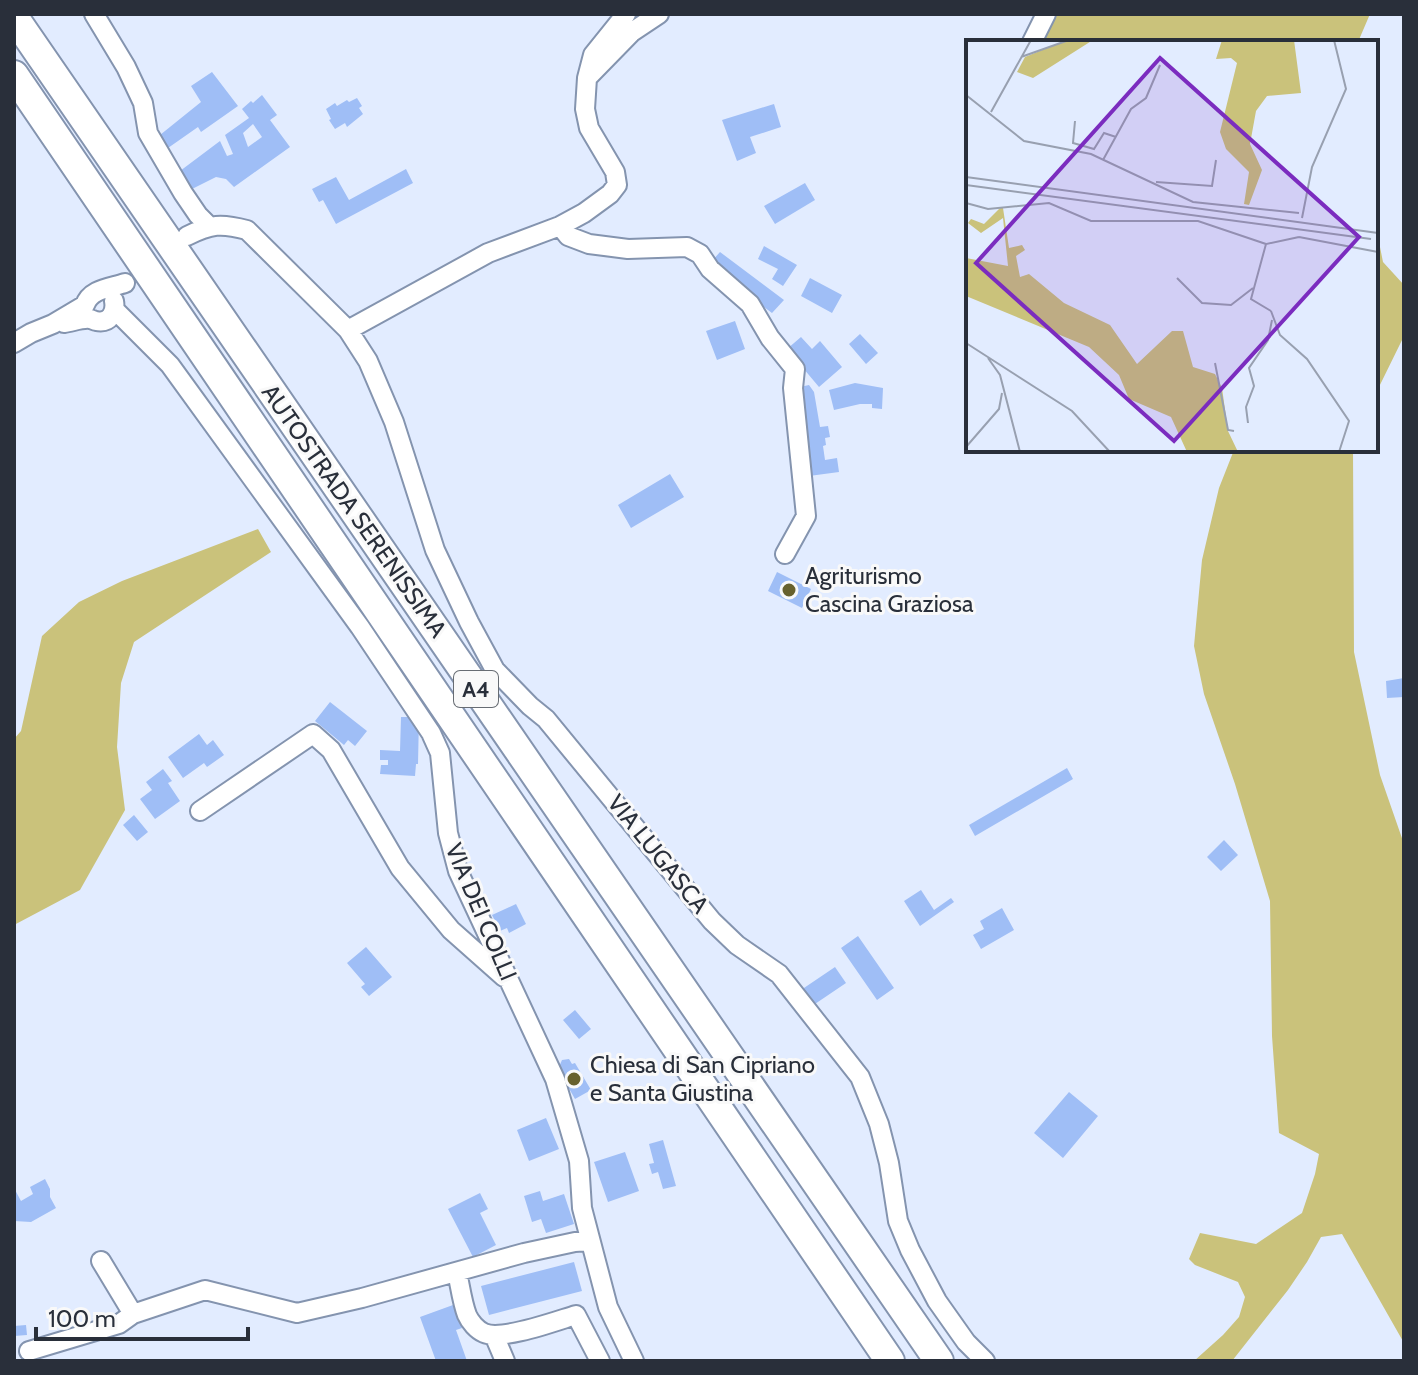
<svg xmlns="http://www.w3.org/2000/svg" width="1418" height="1375" font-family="Cabin,sans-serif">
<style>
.green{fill:#cac27b}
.building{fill:#9fbef6;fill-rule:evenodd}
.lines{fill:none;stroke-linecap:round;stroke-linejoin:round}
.minor-casing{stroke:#8494af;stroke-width:22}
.highway-casing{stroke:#8494af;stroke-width:32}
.minor{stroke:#fff;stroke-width:18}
.highway{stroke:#fff;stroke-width:28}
.poi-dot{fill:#67612e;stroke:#f9f9f9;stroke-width:3}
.labels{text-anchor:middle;stroke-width:6;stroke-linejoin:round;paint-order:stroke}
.shield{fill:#f9f9f9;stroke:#676c73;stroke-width:2}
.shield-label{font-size:22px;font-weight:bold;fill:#292f3a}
.street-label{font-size:24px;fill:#292f3a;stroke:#f9f9f9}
.poi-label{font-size:24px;fill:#292f3a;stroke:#f9f9f9;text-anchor:start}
.inset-road{fill:none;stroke:#98a0b0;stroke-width:2}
.view{fill:#7b2cbf;fill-opacity:0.15;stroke:#7b2cbf;stroke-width:4}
.inset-edge{fill:none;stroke:#292f3a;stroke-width:4}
</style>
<rect width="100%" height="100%" fill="#e2ecff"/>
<path class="green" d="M1046,14h324l-12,28h-324z
M1376,227l7,35 21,23v51l-28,57z
M1234,450h119l1,202 26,123 24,69v499l-62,-109 -21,3 -14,25 -19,28 -56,71h-38l29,-26 16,-18 6,-20 -7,-15 -43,-17 -6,-6 11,-26 56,11 46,-31 13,-39 4,-20 -40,-21 -7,-97 -2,-135 -35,-117 -31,-90 -10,-48 8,-86 17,-72z
M258,529l13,23 -137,90 -13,41 -4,64 8,63 -45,80 -66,35v-186l7,-8 21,-95 37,-34 43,-21z"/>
<path class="building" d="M212,72l26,34 -37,26 -3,-5 -30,21 -8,-13 41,-33 -10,-16z
M262,95l15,20 -7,5 20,27 -56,40 -8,-8 -10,-2 -26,13 -10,-19 40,-30 7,15 6,-2 -8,-19 24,-17 -7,-9 9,-8 2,2zM253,124l9,13 -14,10 -5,-14z
M357,98l5,8 -3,2 4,6 -16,13 -2,-4 -10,6 -6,-9 2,-1 -5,-10 9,-6 2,3 10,-6 2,2z
M774,104l7,23 -31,10 6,16 -19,8 -15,-41z
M406,169l7,14 -77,41 -13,-24 -4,2 -7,-13 24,-12 13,23z
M805,183l10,17 -40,24 -11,-18z
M764,246l33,19 -14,21 -11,-7 6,-10 -20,-10z
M720,252l64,48 -12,13 -54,-40 -7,-11z
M810,278l32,17 -10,18 -31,-17z
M735,321l10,28 -28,11 -11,-29z
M860,334l18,19 -12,11 -17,-20z
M801,337l11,12 8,-8 22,26 -23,20 -32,-38z
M855,383l28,5 -1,21 -10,-1v-4h-12l-26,6 -5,-20z
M809,385l5,7 6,35 8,-1 2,11 -5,1 1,7 -3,1 2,14 12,-2 2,14 -30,4 -9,-89z
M670,474l14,23 -53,31 -13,-23z
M777,572l34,17 -9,19 -34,-17z
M1404,678v19l-17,1 -1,-17z
M330,702l37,29 -12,15 -7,-6 -4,5 -29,-24z
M401,717h18l-1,47h-2l-1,12 -35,-2 1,-9h7v-5h-8v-10l20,1z
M199,734l8,11 6,-5 11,15 -17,12 -3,-4 -21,15 -15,-21z
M1067,768l6,11 -98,57 -6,-11z
M163,769l9,12 -4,2 12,18 -25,18 -15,-20 12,-9 -6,-8z
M134,815l14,17 -11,9 -14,-16z
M1224,840l14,15 -17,16 -14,-14z
M921,890l13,20 17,-12 3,4 -34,24 -16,-25z
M516,904l10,20 -17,9 -2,-5 -7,3 -8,-16z
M1002,908l12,22 -33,19 -8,-14 11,-6 -4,-8z
M858,936l36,52 -17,12 -36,-52z
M366,947l26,30 -23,19 -8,-9 4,-3 -18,-21z
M835,967l11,16 -34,23 -11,-16z
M575,1010l16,19 -12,10 -16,-19z
M569,1059l3,5 3,-1 16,27 -16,9 -17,-30 4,-9z
M1069,1092l29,24 -35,42 -29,-25z
M546,1118l13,31 -30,12 -12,-31z
M663,1140l13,46 -13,3 -5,-17 -6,2 -3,-10 5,-1 -5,-19z
M625,1152l14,39 -31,11 -14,-40z
M45,1179l5,10v8l6,11 -25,14 -17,-1v-33l7,13 12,-7 -3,-7z
M540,1191l3,10 21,-7 10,30 -28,9 -5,-14 -9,3 -8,-26z
M480,1193l8,16 -8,4 16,32 -23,12 -25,-48z
M574,1262l8,29 -93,24 -8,-29z
M453,1305l9,23 -6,2 11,31h-31l-16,-44z
M26,1325l1,10 -13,1v-10z"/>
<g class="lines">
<defs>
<path id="minor" d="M94,14l32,53 17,36 5,30 35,60 15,22 11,11
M1032,42l14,-28
M589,76l43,-44 27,-18
M560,226l8,10 21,8 39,5 59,-2 13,7 10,15 40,35 20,34 25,31 -2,19 13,128 -21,38
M187,236c24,-12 34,-13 60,-6l101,100 140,-77 72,-27 24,-13 26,-19 7,-9 -2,-13 -26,-44 -4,-19 2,-31 6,-23 33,-41
M115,310l55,55 190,262 71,106 9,20 8,80 10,38 97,208 24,82 3,47 26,99 26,54
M64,323c8,-1 18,-5 26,-4 2,0 4,2 6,2 14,3 20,-9 18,-20
M348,330l20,31 26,61 41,128 34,72 26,48 35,36 16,13 166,202 25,24 42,29 81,103 19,47 10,39 9,58 12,29 27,51 29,41 19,19
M14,343l17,-10 22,-9 32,-19c5,-16 25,-17 40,-22
M200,811l113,-77 18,16 69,118 51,62 53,47
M101,1261l32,53
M457,1272c3,13 5,30 10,43 3,7 10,15 17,18 18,8 72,-12 92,-18l24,46
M494,1335l11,26
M29,1351l90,-27 14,-10 72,-24 92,23 65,-15 162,-45 51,-11 15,-1"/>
<path id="highway" d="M14,17l925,1344
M14,75l876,1286"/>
</defs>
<use href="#minor" class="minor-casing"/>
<use href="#highway" class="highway-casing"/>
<use href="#minor" class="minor"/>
<use href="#highway" class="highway"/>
</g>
<g class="poi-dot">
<circle cx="789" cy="590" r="8"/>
<circle cx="574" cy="1079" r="8"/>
</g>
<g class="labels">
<rect class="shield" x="454" y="671" width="44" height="36" rx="6"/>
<g class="shield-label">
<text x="476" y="697">A4</text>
</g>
<g class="street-label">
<text transform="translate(354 511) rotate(55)" y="8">AUTOSTRADA SERENISSIMA</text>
<text transform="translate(658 854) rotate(51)" y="8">VIA LUGASCA</text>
<text transform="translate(481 912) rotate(67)" y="8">VIA DEI COLLI</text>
</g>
<g class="poi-label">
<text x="805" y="584">Agriturismo<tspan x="805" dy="28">Cascina Graziosa</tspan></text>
<text x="590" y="1073">Chiesa di San Cipriano<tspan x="590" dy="28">e Santa Giustina</tspan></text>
</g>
</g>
<g transform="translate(966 40)">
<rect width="412" height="412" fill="#e2ecff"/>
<path d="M101,0h26l-60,38 -16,-6 8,-15zM256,0h72l7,53 -34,3 -11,15 -6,33 12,26 -13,35 -5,-1 5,-32 -23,-23 -6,-17 17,-69 -6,-5 -15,1zM34,168h3l6,40 13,-3 3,5 -9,6 4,21 9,-3 35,29 46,22 27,39 35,-33h11l10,36 22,7 7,14 6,43 10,21h-51l-16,-35 -42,-18 -10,-24 -30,-28 -123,-51v-38l42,8 -5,-48 -22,15 -13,-10 3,-4 13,5z" fill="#cac27b"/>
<path class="inset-road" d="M55,17l48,-17M0,55l58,46 67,13 102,48 106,11M25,72l40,-72M109,81l-2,22 21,6 10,-16 12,4M137,120l28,-51 15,-11 14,-33M0,137l412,56M190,142l56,4 4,-26M0,145l405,54M0,163l22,6 61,-6 42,18h107l68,23M336,178l10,-51 34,-78 -12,-49M333,197l79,15M211,238l25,25 29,2 22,-17M305,271l9,24 27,24 42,62 -10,31M305,271l-20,-12 15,-55 33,-7M0,303l106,68 38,41M22,318l12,17 20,77M249,323l13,67 6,1M282,383l-2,-16 8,-21 -5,-18 19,-28 4,-20M0,407l33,-38 3,-16"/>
<path class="view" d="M194,18l199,179 -185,204 -198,-178z"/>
<rect width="412" height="412" class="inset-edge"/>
</g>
<rect width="1418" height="1375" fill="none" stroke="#292f3a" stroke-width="32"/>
<path d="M36 1327v12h212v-12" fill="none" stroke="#292f3a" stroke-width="4"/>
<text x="48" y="1327" font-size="24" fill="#292f3a" stroke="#f9f9f9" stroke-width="6" paint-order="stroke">100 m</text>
</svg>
